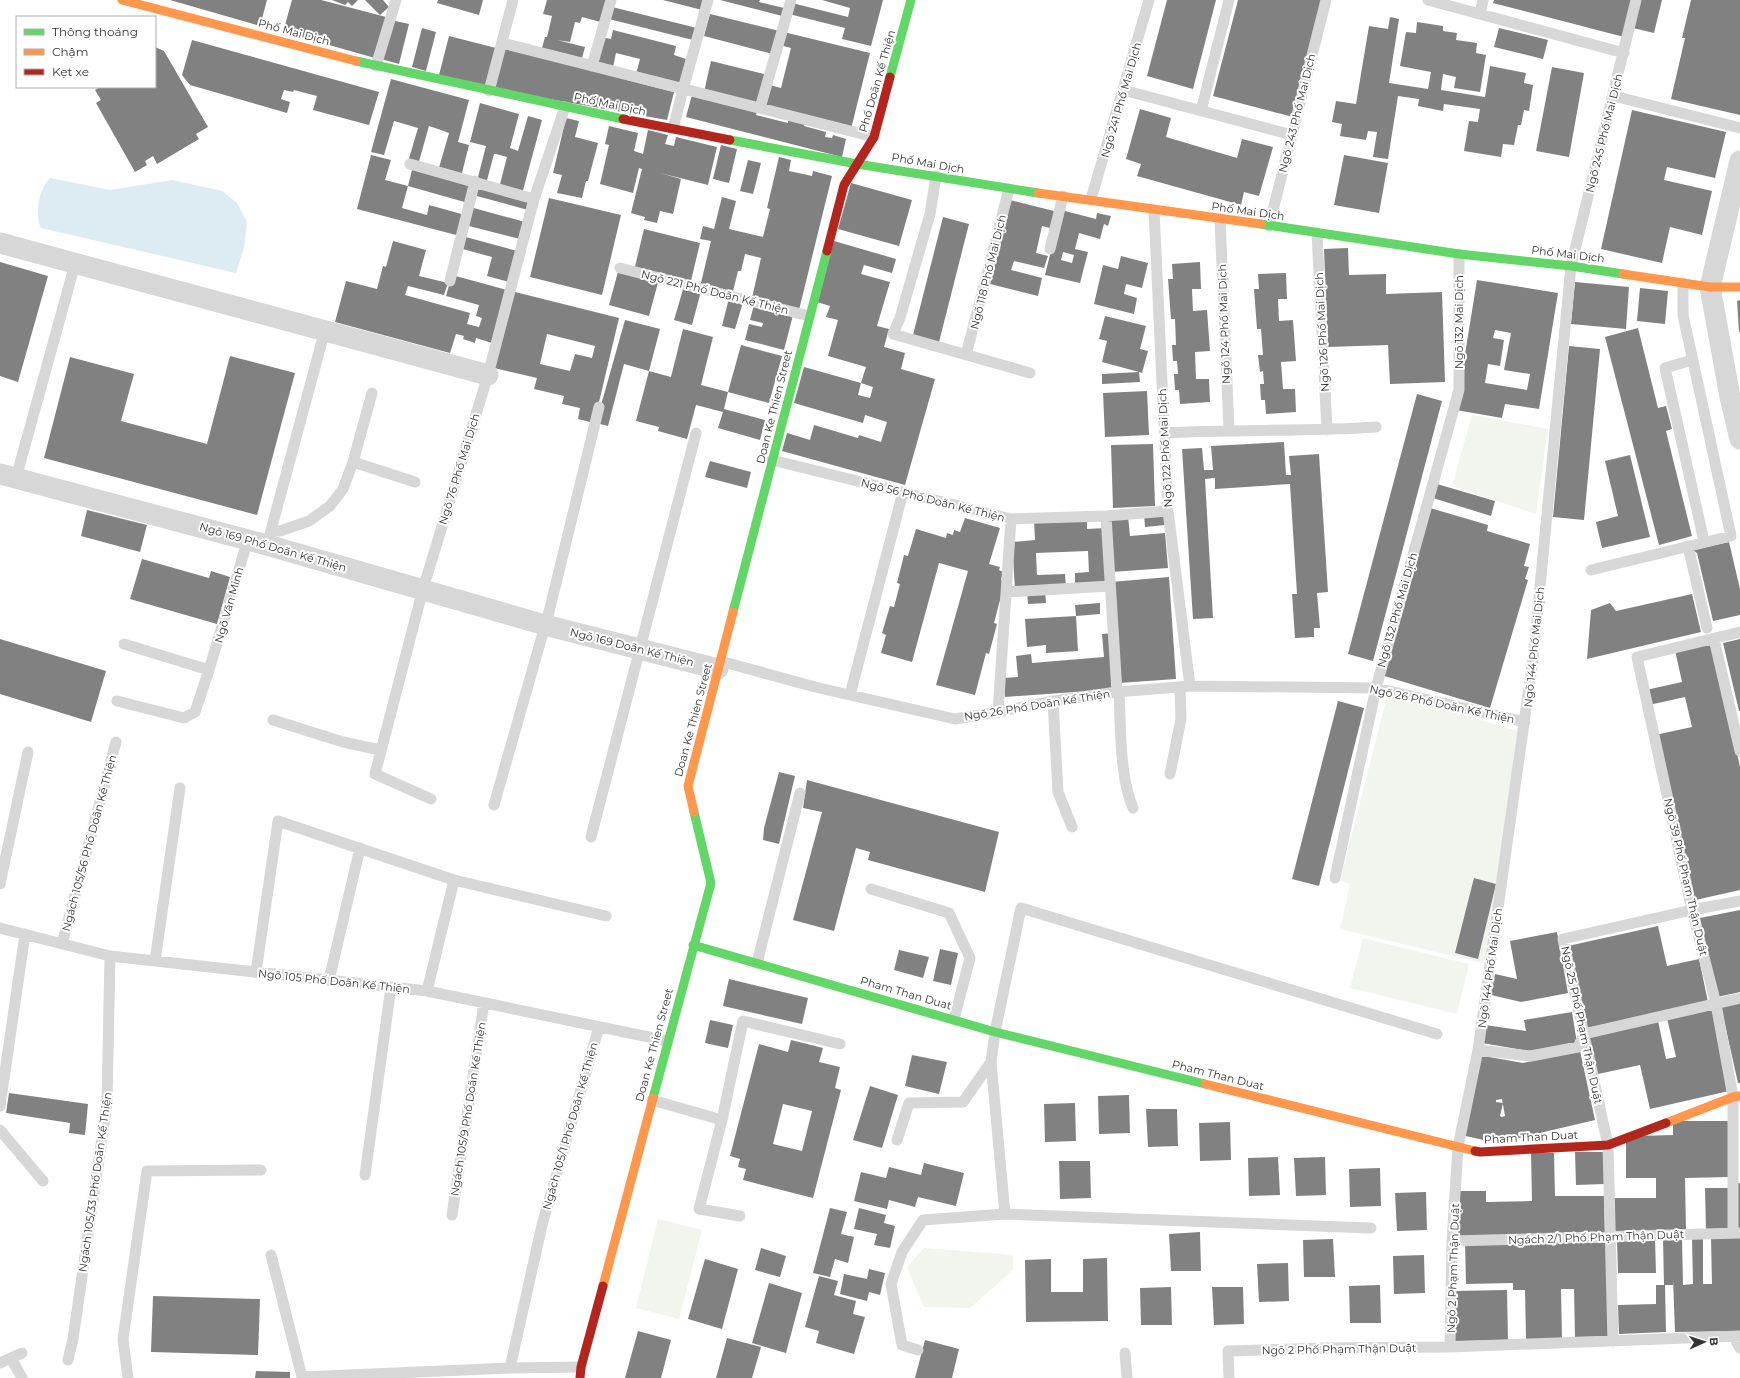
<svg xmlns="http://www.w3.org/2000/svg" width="1740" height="1378" font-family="Montserrat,sans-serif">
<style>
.green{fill:#f1f5ed}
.water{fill:#ddebf3}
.building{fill:#818181;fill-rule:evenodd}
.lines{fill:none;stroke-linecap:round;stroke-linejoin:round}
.lane{stroke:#d7d7d7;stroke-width:11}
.street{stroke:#d7d7d7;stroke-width:21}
.fast{stroke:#63d668;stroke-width:9}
.slow{stroke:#ff974d;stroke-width:9}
.jam{stroke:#b3261e;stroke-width:9}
.labels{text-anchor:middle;stroke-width:4;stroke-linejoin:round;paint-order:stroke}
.street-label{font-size:11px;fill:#333;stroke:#fff}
</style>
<rect width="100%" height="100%" fill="#fff"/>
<path class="green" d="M1472,415l76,14 -12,85 -84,-28z
M1388,692l129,39 -31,233 -146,-35 10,-45 -10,-3z
M1363,938l106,26 -12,50 -107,-26z
M658,1219l44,11 -23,89 -43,-11z
M924,1248l89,7v15l-43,38 -46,-1 -17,-40z"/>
<path class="water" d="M50,178l60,12 62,-10 50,11 15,12 10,19 -3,26 -8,25 -195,-45c-7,-14 -2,-39 9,-50z"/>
<path class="building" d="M170,0h97l-7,26z
M292,0h29l65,17 -11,41 -92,-26z
M332,0h26l-6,6 -4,-4 -3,3z
M365,0h18l6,7 -9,8z
M438,0h45l-4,15 -42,-12z
M547,0h62l-1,6 89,22 -4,12 -88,-22 -1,5 -22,-6 -2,6 -5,-1 -5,20 -13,-2 28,7 -3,11 -40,-10 3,-11h2l5,-21 -9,-2z
M663,0h41l-2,10z
M720,0h40l-1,2 25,6 -2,8z
M822,0h61l-12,46 -29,-7 3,-11 -56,-14 3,-11 56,14 2,-9z
M1167,0h49l-23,89 -46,-13z
M1238,0h85l-30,117 -80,-21z
M1494,0h139l-9,37 -131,-34z
M1640,0h22l-8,33 -21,-5z
M1691,0h49v115l-69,-16 14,-61h-3z
M710,14l160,39 -19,76 -147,-37 7,-31 57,14 -2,9 15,4 10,-40 -15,-4 -3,10 -69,-18z
M1390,17l9,2 -10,64 39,6 3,-17 -31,-6 6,-34 10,1 1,-11 26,4v5l14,2 -1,7 21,3 -1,10 10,2 -6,37 -26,-4 2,-11 -13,-3 -2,16 44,7 5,-31 36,7 -2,10 9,2 -4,26 -5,-1 -3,15h-3l-4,20 -11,-1 -2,13 -37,-6 5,-30 9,1 2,-13 -36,-5 -1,7 -25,-5 1,-7 -21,-3 -10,63 -15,-2 4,-25 -9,-1 -2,9 -26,-4 2,-12 -10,-2 4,-21 20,3 13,-78 19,3z
M391,20l18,4 -10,40 -18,-5z
M422,28l14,4 -10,39 -14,-4z
M1499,28l49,12 -5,19 -49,-12z
M613,30l63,16 -2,9 12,4 -7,26 -43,-11 4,-15 -24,-6 -3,14 -20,-5 3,-26 15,3z
M449,36l47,12 -11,39 -46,-12z
M192,40l187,52 -10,33 -56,-15 4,-14 -23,-6 -1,2 -9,-2 -3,9 9,3 -3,11 -97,-28 -8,-10z
M155,47l9,4 44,76 -12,7 3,5 -42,25 -4,-8 -8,5 2,4 -12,7 -39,-69 5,-3 -6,-10 5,-3h55z
M503,48l171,44 -7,28 -174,-31z
M1552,67l32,6 -15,84 -33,-6z
M391,79l78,21 -11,42 11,3 -8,32 -23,-6 11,-38 -11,-4 -9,-3 -11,39 -10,-3 10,-34 -24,-7 -10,34 -13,-3z
M692,95l65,17 -1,3 32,8v-4l17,4 -1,3 22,6 -1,5 7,1 1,-3 13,4 -4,18 -156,-40z
M480,103l39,11 -9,34 8,3 10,-35 14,4 -20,74 -23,-6 8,-31 -11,-3h-2l-8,30 -9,-3 9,-35 -16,-4z
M1140,109l31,9 -5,19 71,21 5,-19 31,8 -14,49 -15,-4 -3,13 -104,-29 4,-12 -15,-5z
M1632,110l94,22 -11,46 -48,-11 -3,13 48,11 -10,44 -32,-8 -8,36 -61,-14z
M566,118l13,3 -4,16 23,6 -10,38h-2l-4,17 -25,-5 5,-18 -9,-2z
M609,126l29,7 -4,18 9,3 5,-24 20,5 -3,9 9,2 2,-9 41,10 -9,38 -48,-12 21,6 -8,35 -13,-3 -3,12 -13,-3 1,-3 -14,-4 11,-44 -3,-1 -6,25 -33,-9 9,-39 -4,-1z
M721,145l16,4 -8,34 -16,-4z
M371,155l20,5 -6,20 23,6 -6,22 25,7 2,-10 36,10 -5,21 -103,-27z
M1344,155l44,8 -9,50 -45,-8z
M779,157l12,3 -2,11 23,5 1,-5 19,5 -33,134 -47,-12 9,-40 -16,-4 -4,17h-3l-6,24 -32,-8 11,-46 -11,-2 3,-13 11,3 8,-32 14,4 -7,28 34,8 7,-28 -3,-1z
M748,160l13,3 -8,31 -13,-3z
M413,166l61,16 -6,21 -60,-17z
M476,183l55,15 -3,12 -55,-15z
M851,183l61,17 -13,46 -61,-17z
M549,198l72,17 -19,80 -72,-18z
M1010,200l48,12 -4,17 -12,-3 -6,27 12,3 -4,12 -30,-7 -3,9 31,8 -4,18 -48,-12z
M470,207l55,15 -5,17 -55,-14z
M1061,210l35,9 1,-6 14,3 -3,10 -4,-2 -4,15 -21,-6 -4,16 13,3 -8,31 -35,-8zM1063,252l11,3 -2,8 -11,-3z
M943,217l26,7 -30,118 -26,-7z
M644,229l56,14 -10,42 -56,-14z
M462,236l55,15 -8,31 -22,-6 5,-19 -33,-9z
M393,241l33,9 -7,26 29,7 -4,12 -36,-9 -3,9 65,18 -3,11 12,3 3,-9 -6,-2 3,-11 -33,-9 6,-21 55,15 -15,53 -16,-5 -1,5 -12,-4 1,-3 -8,-2 -6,19 -115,-31 11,-41 31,8 6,-23 3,1z
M834,241l62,18 -4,14 -28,-8 -3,9 29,8 -13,44 12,3 -5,18 21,6 -4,16 34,10 -30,106 -123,-34 5,-18 23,7 4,-15 44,13 1,-3 22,7 6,-20 -22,-7 -2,8 -69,-20 10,-36 57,16 5,-16 -38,-11 10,-36 -12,-3 4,-11 -13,-4zM861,383l12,4 -3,11 -12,-3z
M1348,248l1,27 37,-1v20l56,-2 3,90 -55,2 -2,-39 -60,2 -4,-98z
M1121,256l27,7 -6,25 -16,-4 -2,10 13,4 -3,16 -40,-10 9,-39 15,4z
M0,262l48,14 -30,106 -18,-6z
M1200,262l1,27h-9l1,22 14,-1 3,41 -15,1 1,27h13l1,23 -30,2 -1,-14h-4l-1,-16h4l-1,-13h-4l-1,-16h4l-1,-26h-4l-3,-40h5l-1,-15z
M619,268l40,11 -10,37 -40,-11z
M1286,273l1,26h-9l1,22 14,-1 3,41 -15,1 2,27h12l1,23 -30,2 -1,-14h-4l-1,-16h4l-1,-13 -3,1 -2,-17h5l-2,-26h-4l-3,-40h5l-1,-15z
M1477,280l81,13 -19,116 -34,-5 -3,14 -46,-8zM1495,330l16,3 -7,37 26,4 -3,16 -42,-7 3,-19 12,2 4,-26 -11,-2z
M1575,282l54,5 -3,42 -55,-5z
M684,286l17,5 -9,34 -18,-5z
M1640,288l28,3 -3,33 -28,-3z
M511,291l108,27 -25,105 -16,-4 2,-11 -18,-4 2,-8 -30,-7 3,-11 -43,-10zM547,334l48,12 -3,12 -17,-4 -5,17 -30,-7z
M729,298l14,4 -8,27 -13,-3z
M1740,300v32h-1l-2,-31z
M754,305l39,10 -9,35 -39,-10 4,-16 13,3 1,-4 -13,-3z
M1105,316l41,10 -6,23 8,2 -6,22 -3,-1 1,10 -38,2v-10l37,-2 -37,-10 5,-21 -8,-2z
M625,320l35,9 -11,42 -25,-7 -16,62 -12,-3z
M1638,328l20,80 8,-2 6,23 -6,2 26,105 -33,9 -54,-208z
M683,329l30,8 -12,48 27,7 -4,17 41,11 -5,20 -42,-12 5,-16 -27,-7 -9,34 -29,-8 1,-4 -23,-6 13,-50 22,6z
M741,345l41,11 -13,47 -41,-11z
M1569,346l31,3 -16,171 -31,-3z
M230,356l65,17 -38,142 -213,-57 26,-101 64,17 -13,47 86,23z
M1147,391l2,44 -44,2 -2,-44z
M1417,394l25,7 -69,260 -25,-7z
M1284,442l2,33h5l-2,-19 30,-2 9,138 -11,1 3,35h-6v9l-19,1 -3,-44h5l-7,-110 -75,5v-11l-10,1 8,139 -20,1 -11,-170 20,-1 2,22h9l-2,-24z
M1153,444l2,62 -42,2 -2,-63z
M1630,455l20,82 -48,11 -6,-26 22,-6 -13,-55z
M710,461l41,11 -4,16 -42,-11z
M1437,484l58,17 -4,15 -58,-18z
M1430,508l58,17 -1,6 43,13 -6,22 5,1 -4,12 3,1 -38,128 -109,-33z
M87,510l60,15 -7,27 -59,-16z
M1164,514l1,11 -20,2 -1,-12z
M1128,516l2,20 35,-3 3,35 -57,4 -4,-54z
M965,518l35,10 -11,36 11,3 -1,3 4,2 -2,8 4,1 -11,42 3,1 -8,30 -3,-1 -11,42 -39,-10 32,-114 -29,-8 -27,99 -31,-9 5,-18 -4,-2 8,-27 4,1 6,-23 -3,-1 7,-28 4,1 8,-27 30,9 1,-5 6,2 1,-5 6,2z
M1087,518v11l19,-1 3,57 -34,1v-13l14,-1 -1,-21 -52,2 1,22 28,-1 1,13 -51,2 -3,-47 23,-2 -1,-20z
M1729,542l11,47v26l-27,6 -16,-68 -5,-3z
M142,559l67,19 2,-7 19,6 -13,47 -87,-25z
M1169,577l7,102 -57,4 -8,-101z
M1045,591l1,12 -18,1 -1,-12z
M1692,594l9,38 -114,27 4,-49 19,-7 6,8z
M1100,603v11l-24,2 2,35 -32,2v-8l-19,2 -2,-28 51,-3 -1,-11z
M1112,633l4,56 -111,8 -2,-19 15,-1 -2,-21 15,-2 1,9 72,-6 -2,-23z
M0,639l106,32 -15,51 -91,-28z
M1740,639v72h-1l-16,-68z
M1713,642l27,125v123l-49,11 -36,-166 37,-8 -7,-30 -36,8 -3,-15 36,-8 -7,-32z
M1338,701l26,7 -45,178 -27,-7z
M779,772l16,4 -16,68 -16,-4 1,-12z
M807,780l192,52 -14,60 -117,-32 2,-8 -14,-4 -22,83 -41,-11 29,-108 -19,-4z
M1474,878l22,6 -18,75 -23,-6z
M1740,910v82l-23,5 -17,-79z
M1658,926l9,40 32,-7 9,43 -122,26 -18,-82z
M1557,932l11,61 -47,9 -30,-7 4,-21 22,5 -7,-38z
M940,949l18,4 -7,32 -18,-4z
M899,950l30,7 -6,21 -29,-8z
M729,979l79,19 -6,26 -79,-18z
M1740,1003v80h-2l-17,-76z
M1712,1009l17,82 -79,18 -10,-44 -42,9 -9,-39 69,-14 8,38 10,-2 -9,-39z
M1572,1012l5,31 -48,8 -47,-8 3,-18 41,6 -2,-11z
M710,1020l23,5 -5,23 -23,-5z
M791,1040l32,8 -4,14 21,5 -5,21 6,2 -28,108 -70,-18 3,-11 -8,-2 2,-8 -10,-3 29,-112 29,8zM783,1104l29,7 -10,40 -29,-7z
M1580,1051l15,69 -98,23 -36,-8 17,-80 45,8zM1502,1099l3,17 -3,1 -2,-1 3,-13 -7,-1v-2z
M912,1055l35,7 -8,32 -34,-8z
M870,1086l28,9 -16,53 -29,-8z
M9,1093l79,11 -3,31 -16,-2 1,-10 -64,-10z
M1129,1095l1,38 -31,1 -1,-38z
M1075,1103l1,38 -31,1 -1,-38z
M1146,1109h31l1,37 -30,1z
M1673,1121h56l1,56 -45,1 1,53 -73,1 -1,-34h44v-20h-30v-40l10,-2 37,-1z
M1230,1122l1,38 -31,1 -1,-38z
M1575,1152h29v32l-28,1z
M1531,1153h23l1,43h49l1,38 -148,3 -1,-46h30v11l46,-1z
M1278,1157l2,38 -31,1 -1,-38z
M1325,1157l1,38 -30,1 -2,-38z
M1059,1161h31l1,37 -31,1z
M924,1163l40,10 -8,33 -38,-9 -3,10 -26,-7 -2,9 -33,-8 7,-29 25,6 3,-11 32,8z
M1380,1168l1,38 -31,1 -1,-38z
M1734,1183h6v45h-5z
M1705,1188h25v43h-24z
M1426,1192l1,38 -30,1 -2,-38z
M830,1208l17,4 -6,22 13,3 -6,26 -13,-4 -5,18 -17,-4z
M859,1208l27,7 -2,8 11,3 -5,22 -16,-3 3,-11 -23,-5z
M1200,1232l1,39h-30l-2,-37z
M1740,1237v94l-65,1 -2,-54v7h-8l1,47 -47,2 -1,-29 38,-1v-19h8l-1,-47h19l1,47 10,-1 -1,-46h11v46h9l-1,-46z
M1655,1238l1,35h-38l-1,-34z
M1333,1239l2,38h-31l-1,-37z
M1607,1239l1,99h-33l-1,-49h-13l1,50h-36l-1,-49h-12v-7l-47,1 -1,-42z
M761,1248l25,8 -6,21 -25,-7z
M1424,1255l1,38 -31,1 -1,-38z
M1107,1258l1,63 -82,1 -1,-62 26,-1v33h32v-33z
M705,1259l33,10 -16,60 -34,-10z
M1288,1263l1,38 -30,1 -2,-38z
M869,1269l16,4 -5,22 -11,-3 -2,9 -27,-7 4,-20 23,5z
M819,1276l19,5 -4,14 22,6 -3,13 12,3 -11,37 -38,-11 3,-12 -14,-4z
M769,1283l33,10 -16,60 -34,-10z
M1380,1285l1,38h-31l-1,-37z
M1171,1287l1,38h-31l-1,-37z
M1212,1287h31l1,37 -30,1z
M1507,1290l1,50 -55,1 -1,-50z
M153,1296l107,3 -2,56 -107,-3z
M638,1331l33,9 -10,38h-36z
M727,1338l34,9 -9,31h-36z
M925,1340l34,9 -7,29h-37z
M256,1371l34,1v6h-35z"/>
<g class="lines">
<path class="lane" d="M1428,0l196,53
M1480,14l3,-14
M502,43l372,94
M376,66l20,-66
M592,66l19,-66
M1123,90l169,45
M489,91l24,-91
M1614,96l126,32
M760,108l31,-108
M1201,111l28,-111
M673,129l10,-40 25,-89
M410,164l124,35
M936,176l-6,38 -30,104 -7,16 137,39
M1091,199l58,-199
M1154,210l14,301 22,175
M1220,219l9,211
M1269,226l57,-226
M1317,233l10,197
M1050,249l13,-53
M620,268l189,48
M450,281l25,-100
M966,355l43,-166
M1692,360l-27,8 39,173
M1164,433c71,-4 141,-1 212,-6
M772,460l239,59 95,-3 62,-5
M353,462l62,20
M16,478l59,-214
M1106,516l11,176
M271,531h9l29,-10 21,-15 13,-17 10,-27 19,-69
M267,545l58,-215
M1688,546l19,82
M1591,570l140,-34 -48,-221v-32
M1006,592l104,-6
M1714,639l26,112
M124,644l85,26 39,-131
M720,661l95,26 140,32 43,-7 55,-11 64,-9 73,-6 186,2 149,34
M1119,692c2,36 0,82 14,116
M850,695l53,-203
M117,701l67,17 11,-6 14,-42
M1053,701l5,91 14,35
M998,712l13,-193
M273,720l70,22 37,8
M1170,774l11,-55 -1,-32
M431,799l-56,-25 48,-185 65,-214 46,-176 31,-92
M494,805l56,-197 49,-201
M591,837l105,-404
M1335,878l41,-190 83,-298v-136
M0,884l28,-132
M871,889l78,24 21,45 -16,61
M0,928l110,28 317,35 241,50
M62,944l54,-202
M155,961l25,-173
M757,963l43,-170
M256,972l22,-151 176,59 152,36
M329,980l31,-132
M427,991l27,-111
M1478,1050l53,6 47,-9 6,-13 156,-36
M652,1100l70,20 21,-99 97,23
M0,1106l25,-172
M722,1120l-23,89 41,7
M0,1130l43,51
M897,1140l12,-37 54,-1 28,-40
M365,1175l26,-188
M1005,1214l-14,-152 4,-30 26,-124 416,126
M452,1215l32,-212
M1733,1233v-136l-17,-93 -24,-94 -55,-253 103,-25
M1452,1241l287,-8
M271,1255l31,122 208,-9 71,-1
M1734,1337l6,11
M1613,1342l-5,-197 -45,-206 129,-29 48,-9
M1450,1347l2,-106 6,-94 20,-97 55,-391 38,-393 65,-266
M918,1350l-16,-5 -11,-61 11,-32 21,-32 82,-6 366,14
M1125,1353l2,25
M11,1358l11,20
M68,1360l5,-21 34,-236 3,-147
M0,1363l22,-10
M510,1368l32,-143 57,-198
M128,1378l-5,-39 24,-168 114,-1
M1229,1378l-1,-27 98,-3 124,-1 290,-11"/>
<path class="street" d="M1740,161l-30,126 20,110 10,42
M0,243l488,132
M0,474l267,71 278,80 173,44"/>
<path class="fast" d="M356,61l267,58
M890,77l21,-77
M730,140l127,24 181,29
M1261,224l198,30 112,12 52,8
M733,612l94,-361
M693,945l302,87 210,52
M653,1098l58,-215 -17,-71"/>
<path class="slow" d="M122,0l234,61
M1038,193l223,31
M1623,274l87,13h30
M694,812l-6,-26 45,-174
M1205,1084l270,67
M1666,1123l67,-26 7,-1
M603,1286l50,-188"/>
<path class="jam" d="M623,119l107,21
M827,251l17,-66 30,-48 16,-60
M1475,1151l5,1 128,-7 58,-22
M580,1378l1,-11 22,-81"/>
</g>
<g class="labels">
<g class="street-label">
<text transform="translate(294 32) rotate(15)" y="4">Phố Mai Dịch</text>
<text transform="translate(877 81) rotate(-74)" y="4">Phố Doãn Kế Thiện</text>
<text transform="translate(1121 100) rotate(-74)" y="4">Ngõ 241 Phố Mai Dịch</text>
<text transform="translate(610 104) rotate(12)" y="4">Phố Mai Dịch</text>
<text transform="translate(1297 113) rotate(-76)" y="4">Ngõ 243 Phố Mai Dịch</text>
<text transform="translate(1604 133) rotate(-76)" y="4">Ngõ 245 Phố Mai Dịch</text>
<text transform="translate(928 163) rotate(10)" y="4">Phố Mai Dịch</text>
<text transform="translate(1248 211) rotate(8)" y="4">Phố Mai Dịch</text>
<text transform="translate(1568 254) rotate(7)" y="4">Phố Mai Dịch</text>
<text transform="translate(988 272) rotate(-76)" y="4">Ngõ 118 Phố Mai Dịch</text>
<text transform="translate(715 292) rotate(14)" y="4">Ngõ 221 Phố Doãn Kế Thiện</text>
<text transform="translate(1459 322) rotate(-90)" y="4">Ngõ 132 Mai Dịch</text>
<text transform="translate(1224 324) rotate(-92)" y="4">Ngõ 124 Phố Mai Dịch</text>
<text transform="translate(1322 332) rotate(-93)" y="4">Ngõ 126 Phố Mai Dịch</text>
<text transform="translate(774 407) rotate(-76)" y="4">Doan Ke Thien Street</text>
<text transform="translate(1165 448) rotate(-93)" y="4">Ngõ 122 Phố Mai Dịch</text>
<text transform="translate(459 469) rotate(-73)" y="4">Ngõ 76 Phố Mai Dịch</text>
<text transform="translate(933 500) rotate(14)" y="4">Ngõ 56 Phố Doãn Kế Thiện</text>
<text transform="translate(273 547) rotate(16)" y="4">Ngõ 169 Phố Doãn Kế Thiện</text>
<text transform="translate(229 605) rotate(-74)" y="4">Ngõ Văn Minh</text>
<text transform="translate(1397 610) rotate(-74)" y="4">Ngõ 132 Phố Mai Dịch</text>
<text transform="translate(632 647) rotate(14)" y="4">Ngõ 169 Doãn Kế Thiện</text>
<text transform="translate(1534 647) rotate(-84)" y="4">Ngõ 144 Phố Mai Dịch</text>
<text transform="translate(1442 704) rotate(12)" y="4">Ngõ 26 Phố Doãn Kế Thiện</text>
<text transform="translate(1037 705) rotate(-9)" y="4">Ngõ 26 Phố Doãn Kế Thiện</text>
<text transform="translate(693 720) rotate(-75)" y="4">Doan Ke Thien Street</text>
<text transform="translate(89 843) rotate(-75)" y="4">Ngách 105/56 Phố Doãn Kế Thiện</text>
<text transform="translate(1686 877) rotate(77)" y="4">Ngõ 39 Phố Phạm Thận Duật</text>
<text transform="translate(1490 968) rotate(-82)" y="4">Ngõ 144 Phố Mai Dịch</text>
<text transform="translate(334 981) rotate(6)" y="4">Ngõ 105 Phố Doãn Kế Thiện</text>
<text transform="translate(906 993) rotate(16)" y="4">Pham Than Duat</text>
<text transform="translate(1582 1025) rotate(78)" y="4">Ngõ 25 Phố Phạm Thận Duật</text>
<text transform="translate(654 1045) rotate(-75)" y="4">Doan Ke Thien Street</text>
<text transform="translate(1218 1075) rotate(14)" y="4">Pham Than Duat</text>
<text transform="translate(468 1109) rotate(-81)" y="4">Ngách 105/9 Phố Doãn Kế Thiện</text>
<text transform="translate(570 1126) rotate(-74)" y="4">Ngách 105/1 Phố Doãn Kế Thiện</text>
<text transform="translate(1531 1137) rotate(-3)" y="4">Pham Than Duat</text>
<text transform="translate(95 1182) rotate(-82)" y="4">Ngách 105/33 Phố Doãn Kế Thiện</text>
<text transform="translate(1596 1237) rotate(-2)" y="4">Ngách 2/1 Phố Phạm Thận Duật</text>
<text transform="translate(1453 1268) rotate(-88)" y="4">Ngõ 2 Phạm Thận Duật</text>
<text transform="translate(1339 1349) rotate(-1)" y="4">Ngõ 2 Phố Phạm Thận Duật</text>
</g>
</g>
<rect x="16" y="16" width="140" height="72" fill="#ffffff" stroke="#adadad"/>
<rect x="24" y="29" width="20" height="6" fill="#63d668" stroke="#adadad"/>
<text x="52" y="36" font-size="12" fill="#333333">Thông thoáng</text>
<rect x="24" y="49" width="20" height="6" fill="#ff974d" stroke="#adadad"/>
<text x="52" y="56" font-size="12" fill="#333333">Chậm</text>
<rect x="24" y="69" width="20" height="6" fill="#b3261e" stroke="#adadad"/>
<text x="52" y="76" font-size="12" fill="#333333">Kẹt xe</text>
<g transform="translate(1704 1342) rotate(87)" stroke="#ffffff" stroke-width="3" paint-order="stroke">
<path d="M0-3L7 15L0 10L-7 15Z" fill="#333333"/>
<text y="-6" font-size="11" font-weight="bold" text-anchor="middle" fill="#333333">B</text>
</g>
</svg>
